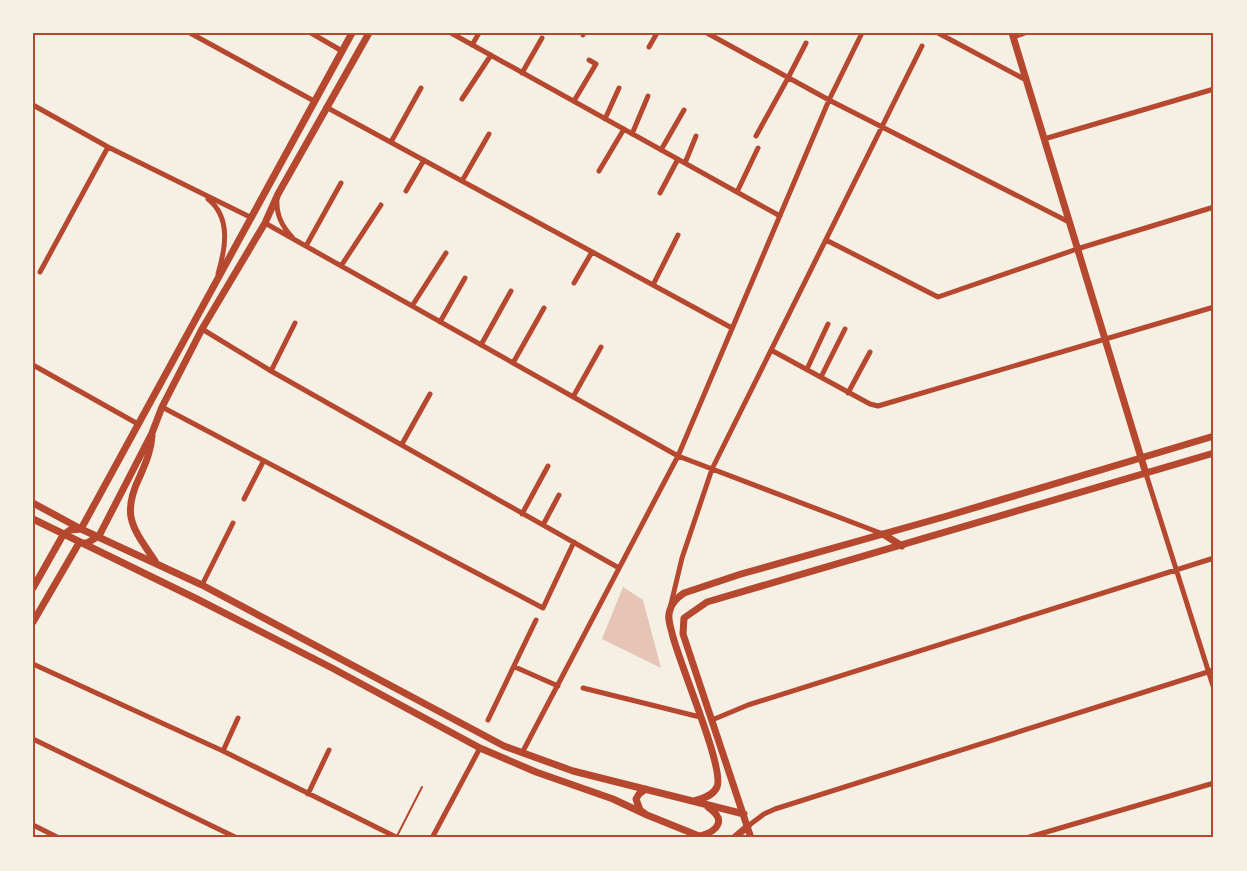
<svg xmlns="http://www.w3.org/2000/svg" width="1247" height="871" font-family="'Noto Sans',sans-serif">
<style>
.building{fill:#e6c5b7}
.lines{fill:none;stroke-linecap:round;stroke-linejoin:round}
.service{stroke:#b5482f;stroke-width:2}
.minor{stroke:#b5482f;stroke-width:5}
.secondary{stroke:#b5482f;stroke-width:7}
.neatline{fill:none;stroke:#b5482f;stroke-width:2}
</style>
<rect width="100%" height="100%" fill="#f6efe4"/>
<path class="building" d="M623,587l20,13 18,68 -59,-29z"/>
<g class="lines">
<path class="service" d="M397,836l25,-49"/>
<path class="minor" d="M190,33l124,68
M311,33l31,18
M451,33l329,183
M707,33l122,67 240,122
M938,33l88,47
M583,35l1,-2
M1013,37l12,-4
M472,45l7,-12
M649,47l8,-14
M522,73l20,-35
M788,78l18,-35
M462,99l29,-44
M574,101l22,-37 -7,-4
M33,105l75,42 144,71
M326,107l406,221
M605,119l14,-31
M632,134l16,-38
M756,136l32,-58
M1044,139l170,-50
M391,142l30,-54
M661,150l23,-40
M685,163l11,-27
M599,171l25,-42
M462,181l27,-47
M406,191l18,-31
M737,192l21,-44
M660,193l18,-34
M208,199c24,19 17,51 10,75
M277,199c-1,16 5,27 15,38
M265,223l413,233 205,78
M826,240l112,57 139,-48 137,-42
M306,246l35,-63
M341,266l40,-61
M40,272l68,-125
M574,283l18,-31
M653,285l25,-50
M412,306l34,-53
M440,322l25,-44
M202,329l69,42 348,197
M481,345l30,-54
M771,350l99,54 8,2 336,-99
M513,363l31,-55
M33,365l105,59
M807,369l21,-45
M271,371l24,-48
M821,377l24,-48
M848,393l22,-41
M573,397l28,-50
M162,407l381,201 31,-66
M402,444l28,-50
M1146,474l68,215
M244,499l19,-37
M522,514l26,-48
M543,525l16,-30
M202,585l31,-62
M671,604l11,-46 30,-89 210,-423
M33,664l190,87 175,87
M515,667l43,19
M583,688l117,29
M488,720l48,-100
M712,720l36,-15 466,-147
M33,739l204,99
M223,751l15,-33
M522,753l156,-297 151,-356 33,-67
M308,794l21,-44
M33,825l26,13
M748,826l16,-12 11,-5 439,-139
M432,838l48,-90
M1026,838l188,-55"/>
<path class="secondary" d="M1012,33l134,441
M152,436c-1,15 -6,26 -12,40 -19,39 -8,51 15,85
M33,503l48,26 121,56 302,161 69,25 171,43
M33,519l164,80 135,69 148,80 56,24 77,27 34,16
M883,534l19,12
M33,588l30,-53 7,-5 11,-1 271,-496
M33,622l46,-79h8l12,-7 53,-103 10,-26 40,-78 63,-106 13,-29 91,-161
M649,790l-3,-1 -7,5 -3,5 4,11 7,5 57,23
M694,801c8,-2 19,-5 23,-14 8,-19 -39,-126 -45,-154 -2,-8 -5,-16 -2,-23 2,-8 8,-13 14,-17l57,-19 206,-58 267,-80
M700,836c18,-5 27,-16 8,-29
M734,838l14,-12
M751,838l-68,-204 1,-16 23,-16 507,-149"/>
</g>
<rect width="1247" height="871" fill="none" stroke="#f6efe4" stroke-width="69"/>
<rect x="34" y="34" width="1178" height="802" class="neatline"/>
</svg>
